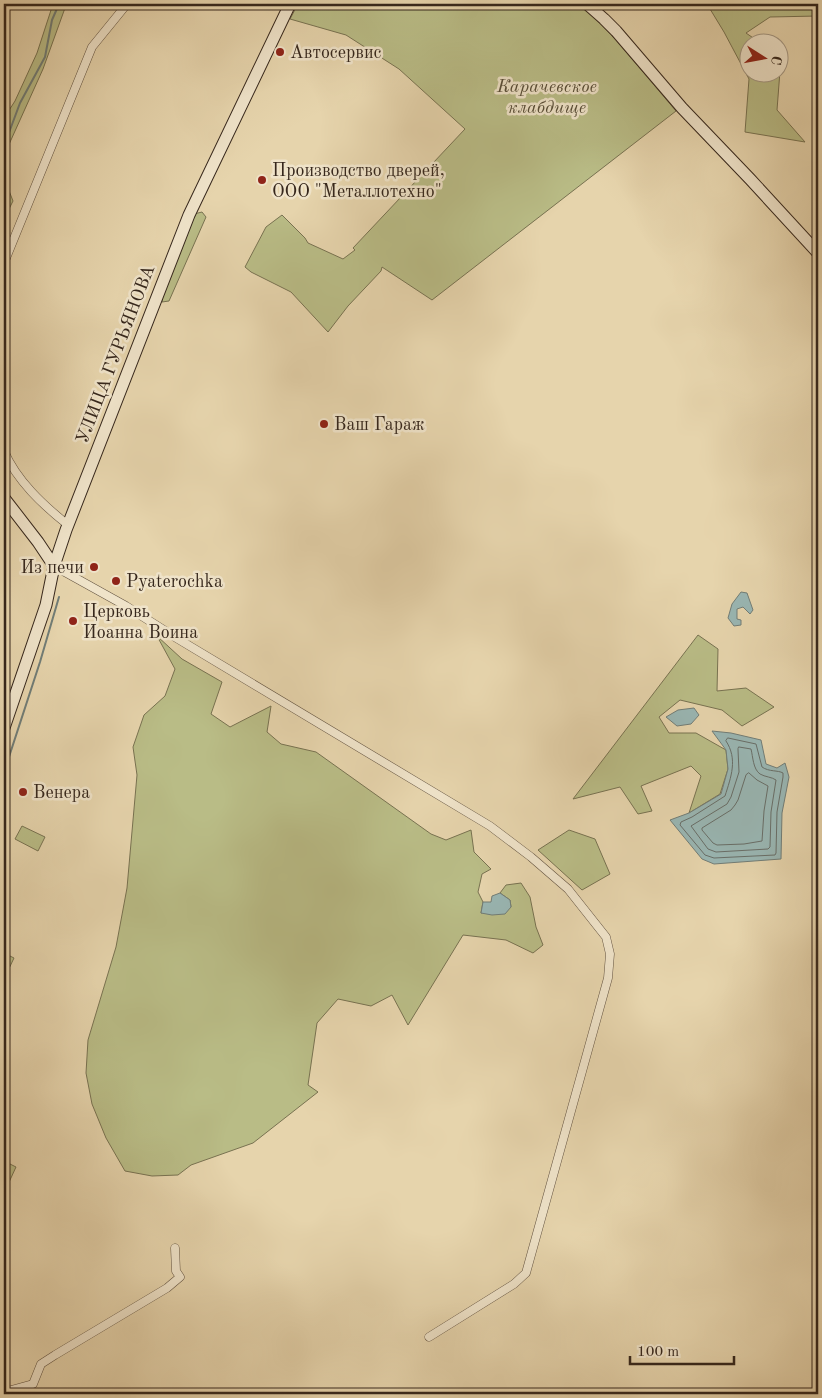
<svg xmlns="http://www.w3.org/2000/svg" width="822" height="1398" font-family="'Old Standard TT',serif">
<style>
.green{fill:#b9bc86;stroke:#787251}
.water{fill:#99b6b3;stroke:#717d77}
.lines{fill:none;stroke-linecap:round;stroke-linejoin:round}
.shore{stroke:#686e68;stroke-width:1}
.stream{stroke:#717d77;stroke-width:2}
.river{stroke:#99b6b3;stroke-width:12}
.street-casing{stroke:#625240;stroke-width:9}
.secondary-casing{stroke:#36271c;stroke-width:13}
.street{stroke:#efe3c9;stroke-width:8}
.secondary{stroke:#efe3c9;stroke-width:11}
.rail-casing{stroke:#36271c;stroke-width:4}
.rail{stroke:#efe3c9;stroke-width:2;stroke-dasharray:5.5;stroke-linecap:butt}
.poi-dot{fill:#8f2418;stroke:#efe3c9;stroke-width:2}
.labels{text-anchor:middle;stroke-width:5;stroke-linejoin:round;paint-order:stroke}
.poi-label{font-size:18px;fill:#36271c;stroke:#efe3c9;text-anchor:start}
.park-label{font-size:18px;font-style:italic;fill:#574c36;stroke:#efe3c9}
.street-label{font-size:18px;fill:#36271c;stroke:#efe3c9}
</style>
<rect width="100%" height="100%" fill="#e6d4ac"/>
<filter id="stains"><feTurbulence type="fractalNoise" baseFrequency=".004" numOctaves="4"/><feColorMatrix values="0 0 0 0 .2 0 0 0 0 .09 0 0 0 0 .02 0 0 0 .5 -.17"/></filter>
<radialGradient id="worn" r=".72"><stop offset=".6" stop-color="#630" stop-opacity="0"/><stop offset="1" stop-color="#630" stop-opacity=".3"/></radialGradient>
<path class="green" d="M53,4h16l-4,4 -22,61 -37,82 -2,13v-46l11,-17 22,-48z
M298,4h279l8,4 32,33 59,70 -244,189 -50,-33 -1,4 -33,35 -20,26 -37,-40 -40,-20 -6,-5 21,-40 16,-12 23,23 3,5 35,16 12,-9 -2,-2 112,-119 -66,-60 -53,-34 -56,-16z
M707,4h111v12l-48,1 -24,16 13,9h-9v30h30v-15l1,1 -4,52 28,32 -60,-10 4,-53 -25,-47z
M4,178l9,23 -7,14 -2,-1z
M202,212l4,5 -37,84 -7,1 1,-8 31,-80z
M698,635l20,14 -1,42 29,-3 28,19 -32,19 -20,-16 -42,-10 -21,17 10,16h27l30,17 2,19 -8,25 -31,19 12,-37 -10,-10 -50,20 11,25 -14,3 -18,-27 -47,12z
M157,636l25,23 40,23 -11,32 19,13 41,-21 -4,26 14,12 35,8 115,82 15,6 25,-10 3,22 17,17 -9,5 -4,18 5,10 -2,11 30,-6 -1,-7 -10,-7 6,-8 15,-2 9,14 6,30 7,18 -10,8 -27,-13 -43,-5 -55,90 -16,-30 -21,11 -33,-7 -21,24 -9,62 10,7 -65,51 -62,22 -13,10 -26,1 -27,-5 -19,-33 -14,-34 -6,-31 2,-33 28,-93 11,-59 10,-113 -4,-28 11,-32 21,-19 10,-27z
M22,826l23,11 -7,14 -23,-12z
M569,830l26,9 15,35 -28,16 -44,-40z
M4,953l10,5 -10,21z
M4,1161l12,6 -12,26z"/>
<path class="water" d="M741,592l6,1 6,17 -3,4 -7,-7 -6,2v10l4,1v5l-7,1 -6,-8 4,-14z
M694,708l5,7 -8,9 -14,2 -11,-9 12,-7z
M712,731l19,2 30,7 5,24 11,4 8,-5 4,14 -7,36 -1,46 -67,5 -12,-5 -32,-39 19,-7 32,-19 7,-25 -2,-19z
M500,893l10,7 1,7 -6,7 -13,1 -11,-2 2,-11h8l1,-6z"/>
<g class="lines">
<path class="shore" d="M728,738l28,6 6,23c7,5 16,3 21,6v4l-6,35 -1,41 -1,2 -61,3 -9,-3 -25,-30 1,-3 11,-5 33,-21c6,-19 13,-37 1,-55z
M739,747l12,2c2,8 2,20 9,25 5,3 12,3 16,6l-5,32 -1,35 -2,2 -52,3 -8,-3 -17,-23 36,-22 4,-7 8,-25 -1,-23z
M749,773l8,7 11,6 -4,25 -2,30 -18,3 -27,1 -4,-2 -11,-13v-2l29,-18 4,-5 3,-5 8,-25z"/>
<path class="stream" d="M4,146l16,-43 25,-46 7,-37 7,-16
M6,766l34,-104 19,-65"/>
<path class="river" d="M738,4h80"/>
<defs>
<path id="street" d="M4,263l88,-216 35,-43
M4,451c13,30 39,54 64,74
M54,566l72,40 52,33 312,187 41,31 37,32 38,48 4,17 -2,24 -82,295 -12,11 -85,53
M4,1392l29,-8 8,-20 14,-9 112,-67 13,-11 -4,-6 -1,-23"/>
<path id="secondary" d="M587,4l17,15 12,12 66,77 68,71 68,74
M4,498l34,44 16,24
M4,728l42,-123 8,-39 12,-36 123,-315 101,-211"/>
</defs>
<use href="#street" class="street-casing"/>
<use href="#secondary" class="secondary-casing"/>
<use href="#street" class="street"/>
<use href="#secondary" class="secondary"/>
<defs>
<path id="rail" d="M638,1394c60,-5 120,-3 180,-2"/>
</defs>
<use href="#rail" class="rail-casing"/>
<use href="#rail" class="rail"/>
</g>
<g class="poi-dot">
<circle cx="280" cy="52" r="5"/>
<circle cx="262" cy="180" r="5"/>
<circle cx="324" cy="424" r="5"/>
<circle cx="94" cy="567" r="5"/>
<circle cx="116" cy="581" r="5"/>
<circle cx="73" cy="621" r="5"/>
<circle cx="23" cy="792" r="5"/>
</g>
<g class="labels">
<g class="poi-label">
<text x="290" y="58">Автосервис</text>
<text x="272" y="176">Производство дверей,<tspan x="272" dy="21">ООО "Металлотехно"</tspan></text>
<text x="334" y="430">Ваш Гараж</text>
<text x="84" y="573" text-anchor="end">Из печи</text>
<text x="126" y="587">Pyaterochka</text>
<text x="83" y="617">Церковь<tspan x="83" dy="21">Иоанна Воина</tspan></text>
<text x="33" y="798">Венера</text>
</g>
<g class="park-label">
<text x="547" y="92">Карачевское<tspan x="547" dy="21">клабдище</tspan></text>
</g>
<g class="street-label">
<text transform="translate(115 354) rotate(-69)" y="6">УЛИЦА ГУРЬЯНОВА</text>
</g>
</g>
<rect width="822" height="1398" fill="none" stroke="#e6d4ac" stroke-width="20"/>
<rect x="5" y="5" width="812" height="1388" fill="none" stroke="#36271c" stroke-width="2.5"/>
<rect x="10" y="10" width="802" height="1378" fill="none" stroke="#36271c"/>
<g transform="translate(764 58) rotate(101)"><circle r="24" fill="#efe3c9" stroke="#a59884"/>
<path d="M0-4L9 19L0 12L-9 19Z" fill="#8f2418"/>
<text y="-8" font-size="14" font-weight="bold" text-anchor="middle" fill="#36271c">С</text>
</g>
<path d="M630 1356v8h104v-8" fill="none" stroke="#36271c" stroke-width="2.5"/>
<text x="637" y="1356" font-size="15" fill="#36271c" stroke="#efe3c9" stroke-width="4" paint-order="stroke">100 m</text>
<rect width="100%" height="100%" filter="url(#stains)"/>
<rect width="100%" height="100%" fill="url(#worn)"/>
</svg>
